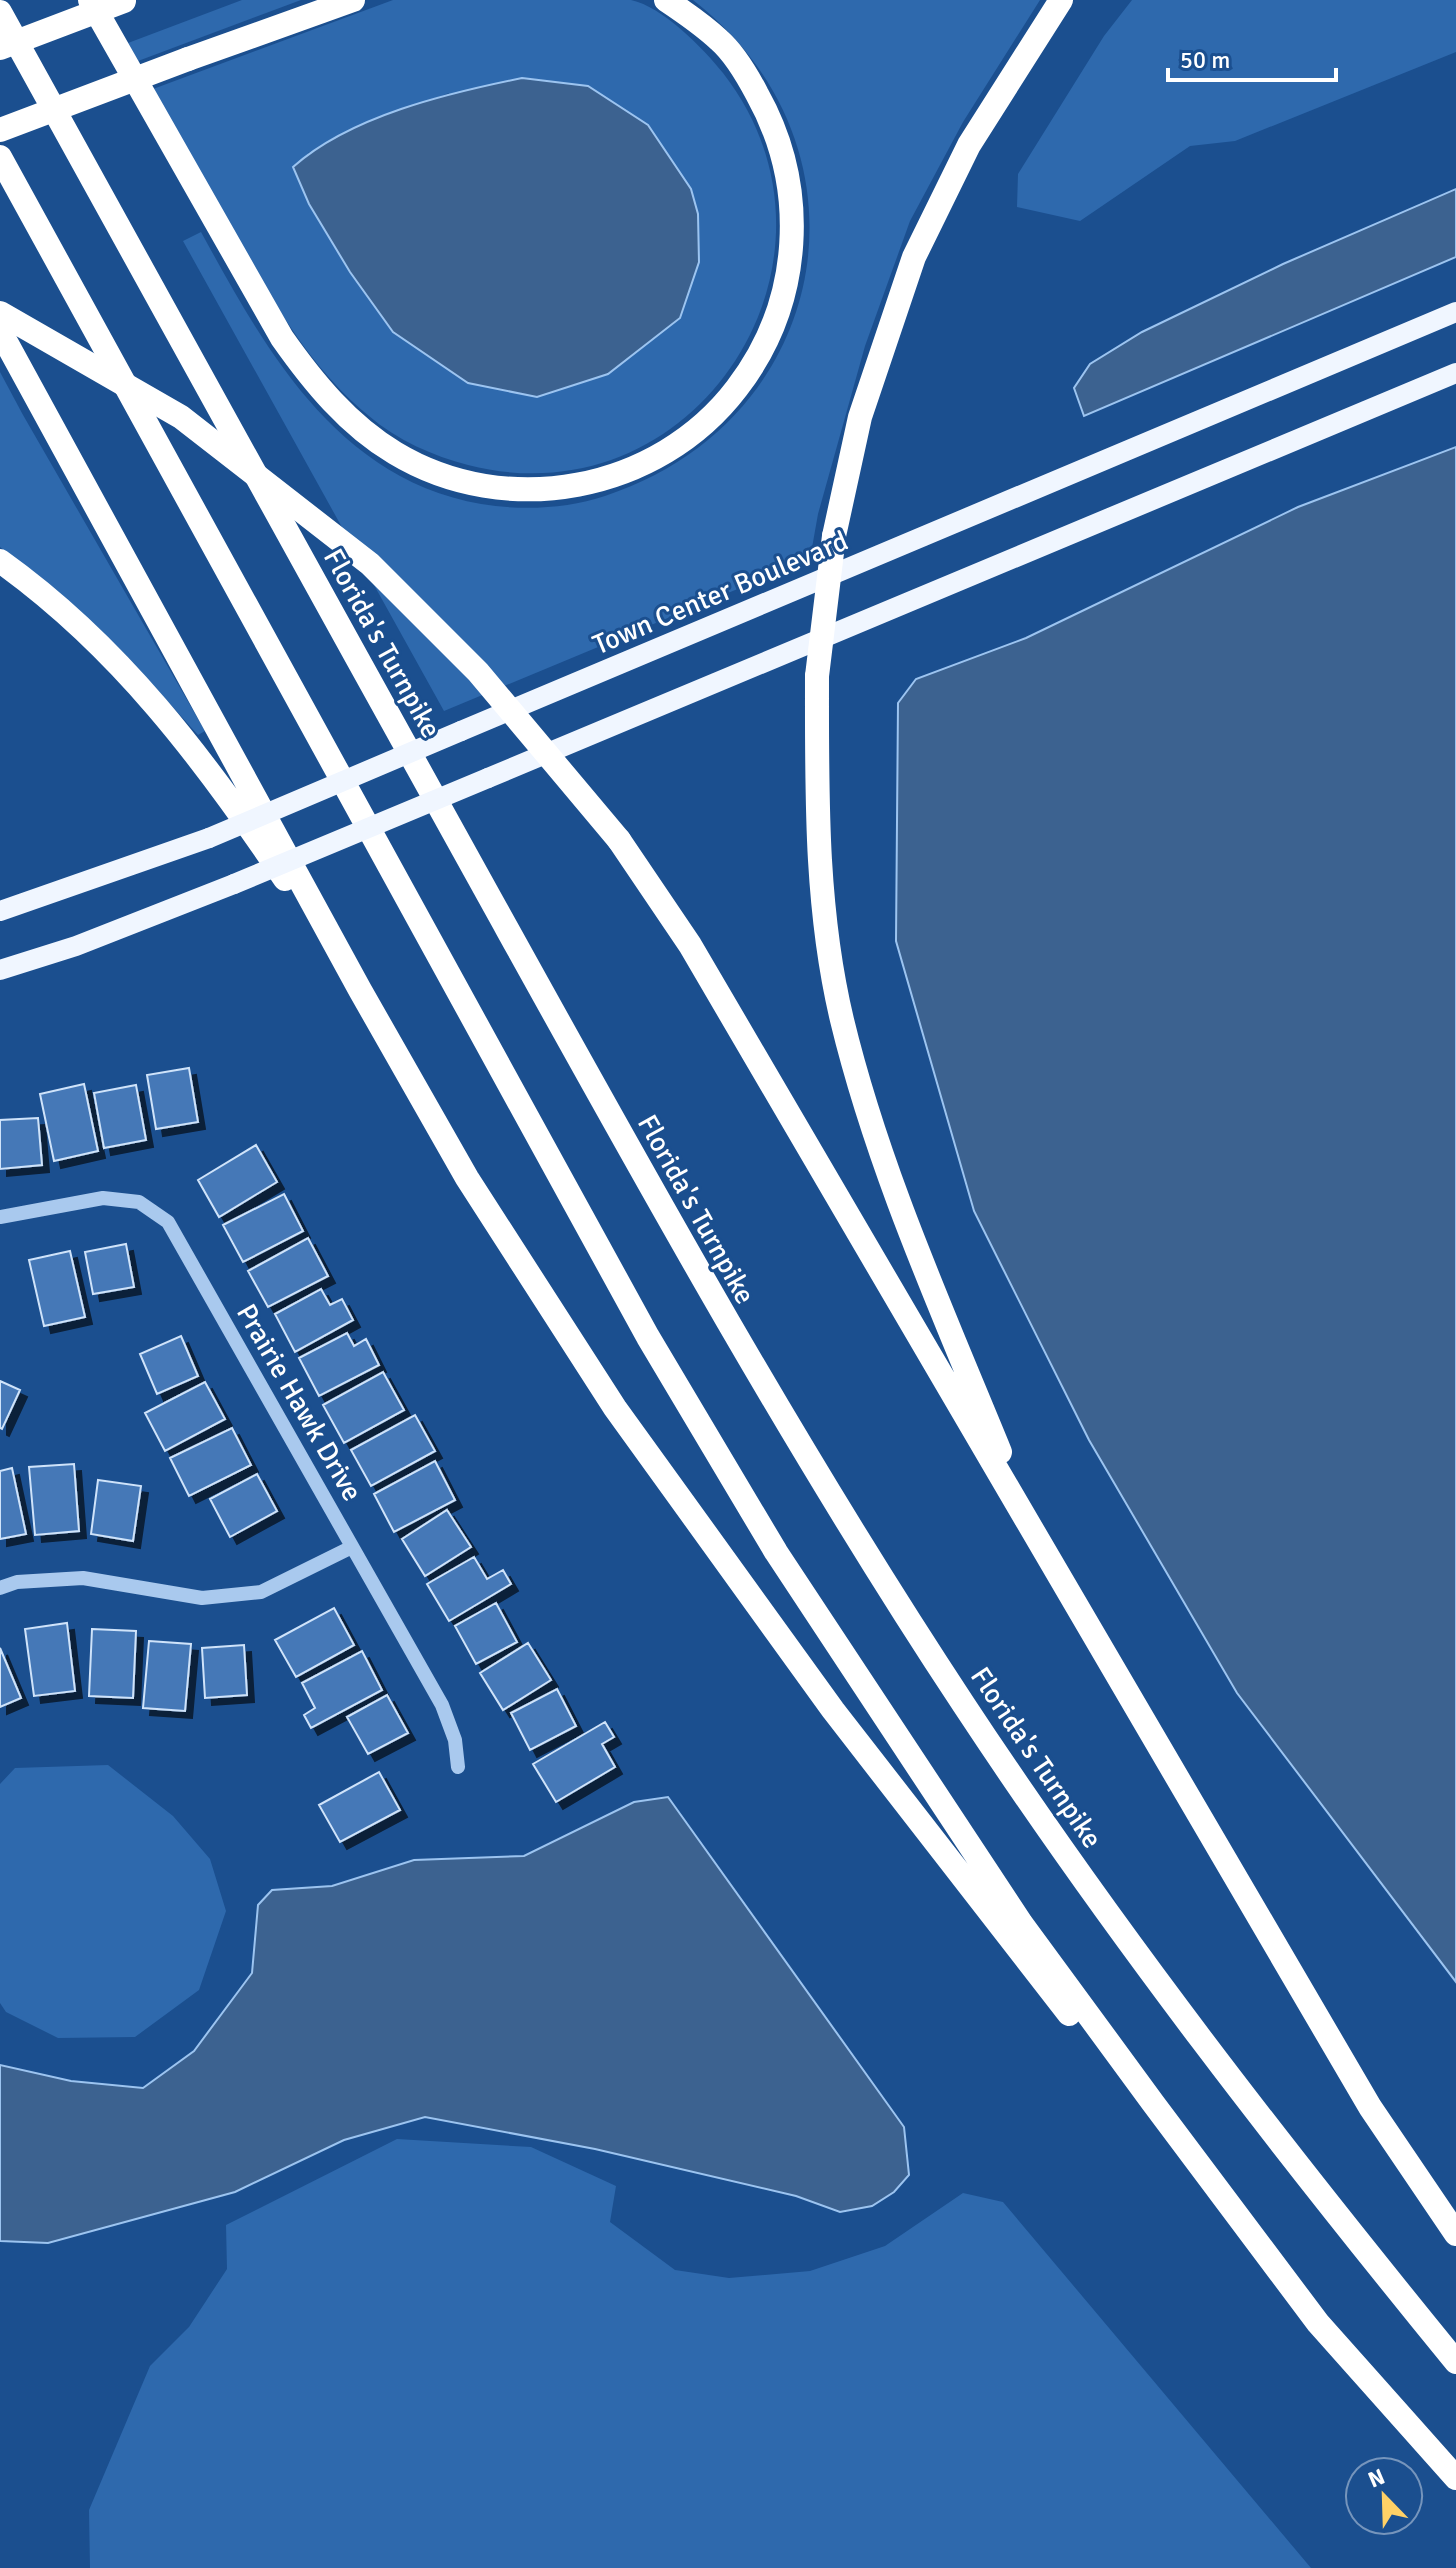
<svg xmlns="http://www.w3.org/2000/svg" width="1456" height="2568" font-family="Signika,sans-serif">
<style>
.green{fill:#2e69ad;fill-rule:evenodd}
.water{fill:#3c6290;stroke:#9cc4f0;stroke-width:2}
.building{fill:#4478b7;stroke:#cfe3fa;stroke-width:2;filter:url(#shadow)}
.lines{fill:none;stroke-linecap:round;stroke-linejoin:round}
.minor{stroke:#a9c9ee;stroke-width:14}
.major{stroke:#f0f6ff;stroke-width:20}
.highway{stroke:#fff;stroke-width:24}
.major-bridge{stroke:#f0f6ff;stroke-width:20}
.highway-bridge{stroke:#fff;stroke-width:24}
.labels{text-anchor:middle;stroke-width:6;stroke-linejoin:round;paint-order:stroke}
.street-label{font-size:28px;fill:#fff;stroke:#1b4f8f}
</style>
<defs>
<filter id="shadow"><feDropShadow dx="7" dy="7" stdDeviation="0" flood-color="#0009"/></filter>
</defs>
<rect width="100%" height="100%" fill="#1b4f8f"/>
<path class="green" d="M242,0h59l-163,61 -10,-18z
M393,0c57,0 114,0 171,0 20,0 46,0 67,0 32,7 72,48 92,73 144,185 -26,451 -255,392 -35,-9 -71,-25 -99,-49 -59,-48 -95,-113 -132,-178 -28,-50 -56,-99 -84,-149zM449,93l-56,239 -43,-60 -41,-68 -1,-51 65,-32z
M693,0h347l-77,122 -53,99 -45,125 -47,168 -8,45 -366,152 -261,-470 18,-9c50,91 104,192 199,244 61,34 141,41 205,20 228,-75 277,-349 88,-496z
M1132,0h324v52l-221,89 -45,5 -110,75 -63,-14 1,-33 86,-138z
M0,372l23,43 182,316 -7,4 -72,-80 -126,-108z
M108,1765l65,51 37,43 16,52 -27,79 -64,47 -77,1 -52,-26 -6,-9v-219l15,-16z
M397,2139l134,8 85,39 -6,36 65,48 54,8 81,-7 75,-25 78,-53 40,9 308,366h-1221l-1,-58 61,-144 39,-39 38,-58 -1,-44z"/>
<path class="water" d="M522,78l66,8 60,39 43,64 7,25 1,48 -19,56 -72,56 -71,23 -69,-14 -75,-51 -43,-60 -41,-68 -16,-37c57,-51 155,-74 229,-89z
M1456,189v68l-372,159 -10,-28 16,-24 52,-32 141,-68z
M1456,447v1535l-219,-289 -148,-253 -115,-229 -78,-270 2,-238 18,-24 110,-41 272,-131z
M668,1797l236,330 5,48 -15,17 -22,14 -32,6 -44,-16 -201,-47 -170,-32 -81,23 -109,52 -187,51 -48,-2v-176l71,16 72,7 51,-37 58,-78 6,-68 14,-15 60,-4 82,-26 110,-4 110,-54z"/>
<path class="building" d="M189,1068l9,54 -42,7 -9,-54z
M84,1084l14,67 -44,10 -14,-67z
M136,1085l10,55 -42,8 -10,-55z
M38,1118l4,47 -42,4v-49z
M256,1145l21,37 -58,35 -21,-37z
M284,1194l19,37 -60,31 -20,-37z
M308,1238l20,38 -60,31 -20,-36z
M126,1244l8,43 -41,7 -8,-42z
M70,1251l15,66 -41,9 -15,-66z
M321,1289l9,16 12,-6 11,21 -58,32 -20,-38z
M347,1333l7,13 12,-7 13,26 -60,31 -20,-38z
M181,1336l17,40 -41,18 -17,-40z
M383,1372l21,38 -60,33 -21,-38z
M0,1381l20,9 -18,39 -2,-1z
M205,1382l20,37 -60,32 -20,-38z
M415,1415l20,36 -64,35 -20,-36z
M232,1428l19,37 -62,31 -19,-38z
M435,1461l20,39 -61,32 -20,-38z
M74,1464l5,67 -44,4 -6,-68z
M12,1468l14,66 -26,5v-68z
M257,1474l20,37 -47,26 -20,-38z
M98,1480l43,6 -8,55 -42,-7z
M447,1510l24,37 -46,29 -23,-37z
M474,1557l13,22 16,-9 8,14 -62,37 -22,-37z
M496,1603l21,39 -41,22 -21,-38z
M334,1608l20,37 -58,32 -21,-37z
M67,1623l8,68 -41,5 -9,-67z
M92,1629l44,2 -3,67 -44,-2z
M149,1641l42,3 -6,67 -42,-3z
M528,1643l23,37 -48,30 -23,-37z
M244,1645l3,50 -42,3 -3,-50z
M0,1648l21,50 -21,9z
M362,1651l20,39 -71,38 -7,-13 11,-7 -13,-25z
M557,1689l19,37 -46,24 -19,-37z
M387,1695l21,38 -40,21 -21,-37z
M605,1722l9,15 -12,7 13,23 -59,35 -23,-38z
M379,1772l21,38 -60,32 -21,-37z"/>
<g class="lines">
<path class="minor" d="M0,1217l103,-19 36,4 29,20 274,483 13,35 3,27
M0,1588l17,-6 66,-4 119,20 59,-6 91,-45"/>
<path class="major" d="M461,731l995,-419
M488,778l968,-405
M0,911l209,-73
M0,970l76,-24 158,-62"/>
<path class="highway" d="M90,0l192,338c31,44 66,87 113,115 111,67 263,39 342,-65 66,-86 72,-201 20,-294 -10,-19 -22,-40 -38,-54 -16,-15 -35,-28 -53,-40
M0,12c162,293 323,585 485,877 153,276 305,553 479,816 151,229 319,445 492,657
M188,59l165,-59
M0,157l648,1180 128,215 245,371 132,180 165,220 138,155
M0,331l360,659 107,188 148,230 218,302 236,304
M834,536l26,-119 54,-160 55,-112 92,-145
M0,561c119,85 204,198 285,318
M817,676c0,115 -2,231 25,344 36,149 100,290 158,432
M619,840l71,105 680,1162 86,127"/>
<path class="major-bridge" d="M209,838l252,-107
M234,884l254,-106"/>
<path class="highway-bridge" d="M0,48l124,-47
M0,130l188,-71
M0,313l181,104 189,147 108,108 141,168
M817,676l17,-140"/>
</g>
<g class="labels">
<g class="street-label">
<text transform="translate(720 592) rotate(-23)" y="10">Town Center Boulevard</text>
<text transform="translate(383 643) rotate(61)" y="10">Florida's Turnpike</text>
<text transform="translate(697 1209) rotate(61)" y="10">Florida's Turnpike</text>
<text transform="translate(300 1402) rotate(60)" y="10">Prairie Hawk Drive</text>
<text transform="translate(1037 1757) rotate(56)" y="10">Florida's Turnpike</text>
</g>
</g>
<g transform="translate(1384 2496) rotate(337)"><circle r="38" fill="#1b4f8f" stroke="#7695bc" stroke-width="2"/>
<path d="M0-6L14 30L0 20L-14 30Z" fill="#ffd166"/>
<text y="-12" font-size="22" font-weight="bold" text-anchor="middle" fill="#ffffff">N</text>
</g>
<path d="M1168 68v12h168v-12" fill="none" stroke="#ffffff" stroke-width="4"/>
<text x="1180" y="68" font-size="24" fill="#ffffff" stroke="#1b4f8f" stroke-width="6" paint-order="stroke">50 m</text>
</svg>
